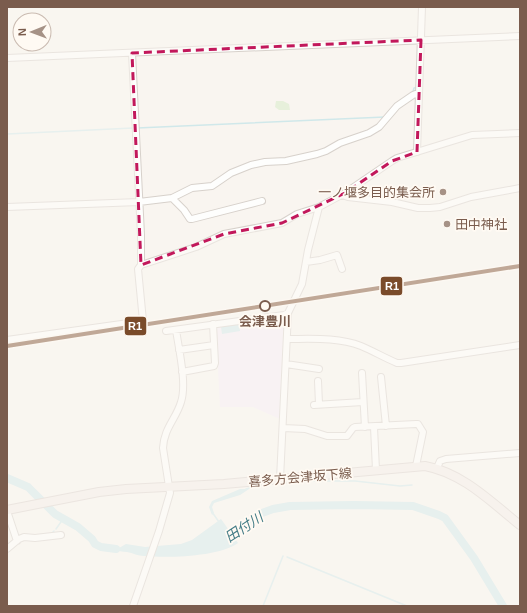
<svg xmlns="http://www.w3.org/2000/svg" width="527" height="613" font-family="Arial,'Noto Sans JP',sans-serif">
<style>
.education{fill:#f6eef6}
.green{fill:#e7f0db}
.water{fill:#d0e8ea}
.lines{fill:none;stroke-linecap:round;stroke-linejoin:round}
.stream{stroke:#d0e8ea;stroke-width:1.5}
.river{stroke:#d0e8ea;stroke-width:8}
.minor-casing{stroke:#d7d1cb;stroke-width:8}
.major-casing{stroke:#dad1cc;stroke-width:10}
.minor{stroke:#fefefd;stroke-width:6}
.major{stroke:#f3eee8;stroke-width:8}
.rail-1-casing{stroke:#fffaf3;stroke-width:7}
.rail-1{stroke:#7a4b2a;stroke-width:4}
.marked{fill:none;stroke:#c2185b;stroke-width:3;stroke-dasharray:8 5;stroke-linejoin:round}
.poi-dot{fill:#a69286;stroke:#fffaf3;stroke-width:1.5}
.stop-dot{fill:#fffaf3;stroke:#7a5c4d;stroke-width:2}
.labels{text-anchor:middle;stroke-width:3.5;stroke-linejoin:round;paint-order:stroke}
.poi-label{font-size:13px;fill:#7a5c4d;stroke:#fffaf3;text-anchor:end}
.stop-label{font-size:13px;font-weight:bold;fill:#7a5c4d;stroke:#fffaf3}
.street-label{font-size:13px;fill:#7a5c4d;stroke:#fffaf3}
.water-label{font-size:14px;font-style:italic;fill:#437c86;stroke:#fffaf3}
.line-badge{stroke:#fffaf3;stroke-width:1.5}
.badge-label{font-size:11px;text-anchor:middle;font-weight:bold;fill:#fff}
</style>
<rect width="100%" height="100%" fill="#f9f5f0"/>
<path class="education" d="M282,318l2,1 -4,100 -27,-12h-33l-4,-78 1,-3z"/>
<path class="green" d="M276,101h7l6,3 1,6h-11l-4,-3z"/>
<path class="water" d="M239,324l1,7 -18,3 -1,-7z
M240,489h9l-9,6 -26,8 -2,4 2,6 -2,2 -3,-8 3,-6z
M221,519l17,24c-20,14 -69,15 -94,13 -6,0 -11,-3 -17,-4 -9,-1 -17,-1 -24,-6l16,2 7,-4 19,3 36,-3 11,-4z"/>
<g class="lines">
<path class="stream" d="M413,92l1,-4 4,-1
M137,128l248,-11
M7,134l126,-6
M246,489l13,-4 53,-4h43l45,5 12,-1
M212,512l7,10
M56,529l7,-10
M51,534l3,-3
M287,557l120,49
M263,606l20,-50"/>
<path class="river" d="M7,478l21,9 27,27 23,13 14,12 3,5 6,3 15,2
M224,541l31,-21 7,-7 11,-4 17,-3 64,-1 59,1 26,9 6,3 29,40 29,48"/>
<defs>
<path id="minor" d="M7,58l513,-22
M417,152l5,-145
M342,195l6,2 44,5 26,6h12l10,-1 31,-10 49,-9
M172,198l12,12 6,9h2l70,-18
M7,207l132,-5 33,-4 20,-10 20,-2 19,-13 20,-8 14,-3 21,-1 31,-7 9,-3 14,-8 29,-10 10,-6 18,-21 16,-11 5,-2
M306,262l14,-2 17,-5 5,14
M141,265l55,-18 28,-13 58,-11 15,-9 22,-7 26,-14 47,-32 5,-3 75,-23 48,-2
M166,331l118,-16 4,-2
M287,339c24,0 51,-2 74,7 12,5 24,12 36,17h4l119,-18
M7,340l136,-19 -5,-52 3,-4v-30l-9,-182
M179,350l35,-5
M286,364l33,5
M182,372l32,-6 1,-3 -2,-39
M362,373l3,54
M381,377l5,49
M318,381l1,23
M314,405l49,-3
M374,427l2,43
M283,428l22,1 22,7h20l6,-8 2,-1 61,-3h2l5,8 -7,34
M437,468l3,-7 6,-2 74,-6
M280,479l8,-166 14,-29 6,-34 11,-43
M7,511l10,30
M7,549l12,-10 5,-2 11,1 26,-3
M133,606l26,-75 11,-38 -7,-45c1,-20 13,-29 18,-46 6,-18 -2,-52 -5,-72"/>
<path id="major" d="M7,510l92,-18 27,-3 98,-5 201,-18c38,7 66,36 95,59"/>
</defs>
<use href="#minor" class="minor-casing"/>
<use href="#major" class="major-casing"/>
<use href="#minor" class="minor"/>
<use href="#major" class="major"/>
<defs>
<path id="rail-1" d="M7,346l513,-80"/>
</defs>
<use href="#rail-1" class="rail-1-casing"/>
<use href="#rail-1" class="rail-1"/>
</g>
<path d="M0 0H527V613H0ZM421,40l-4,112 -25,9 -47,32 -63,30 -58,11 -83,31 -9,-212z" fill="#f9f5f0" fill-opacity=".55" fill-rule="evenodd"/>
<path class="marked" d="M421,40l-4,112 -25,9 -47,32 -63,30 -58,11 -83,31 -9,-212z"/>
<g class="poi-dot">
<circle cx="443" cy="192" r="4"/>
<circle cx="447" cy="224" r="4"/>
</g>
<circle class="stop-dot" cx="265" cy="306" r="5"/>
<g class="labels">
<g class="poi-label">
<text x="435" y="197">一ノ堰多目的集会所</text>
<text x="455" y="229" text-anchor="start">田中神社</text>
</g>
<g class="stop-label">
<text x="265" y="326">会津豊川</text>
</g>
<g class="street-label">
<text transform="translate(300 477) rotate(-5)" y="5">喜多方会津坂下線</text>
</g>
<g class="water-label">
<text transform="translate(244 527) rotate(-33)" y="5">田付川</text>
</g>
</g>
<g class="line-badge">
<rect x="380" y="276" width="23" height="20" rx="4" fill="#7a4b2a"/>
<rect x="124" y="316" width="23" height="20" rx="4" fill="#7a4b2a"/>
</g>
<g class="badge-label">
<text x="392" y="290">R1</text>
<text x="135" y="330">R1</text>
</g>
<rect width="527" height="613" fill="none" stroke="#7a5c4d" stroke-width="16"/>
<g transform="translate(32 32) rotate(269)"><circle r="19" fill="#fffaf3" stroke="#cabbb1"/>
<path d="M0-3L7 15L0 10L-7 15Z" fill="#a69286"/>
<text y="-6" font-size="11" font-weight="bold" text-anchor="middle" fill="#7a5c4d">N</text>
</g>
</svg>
